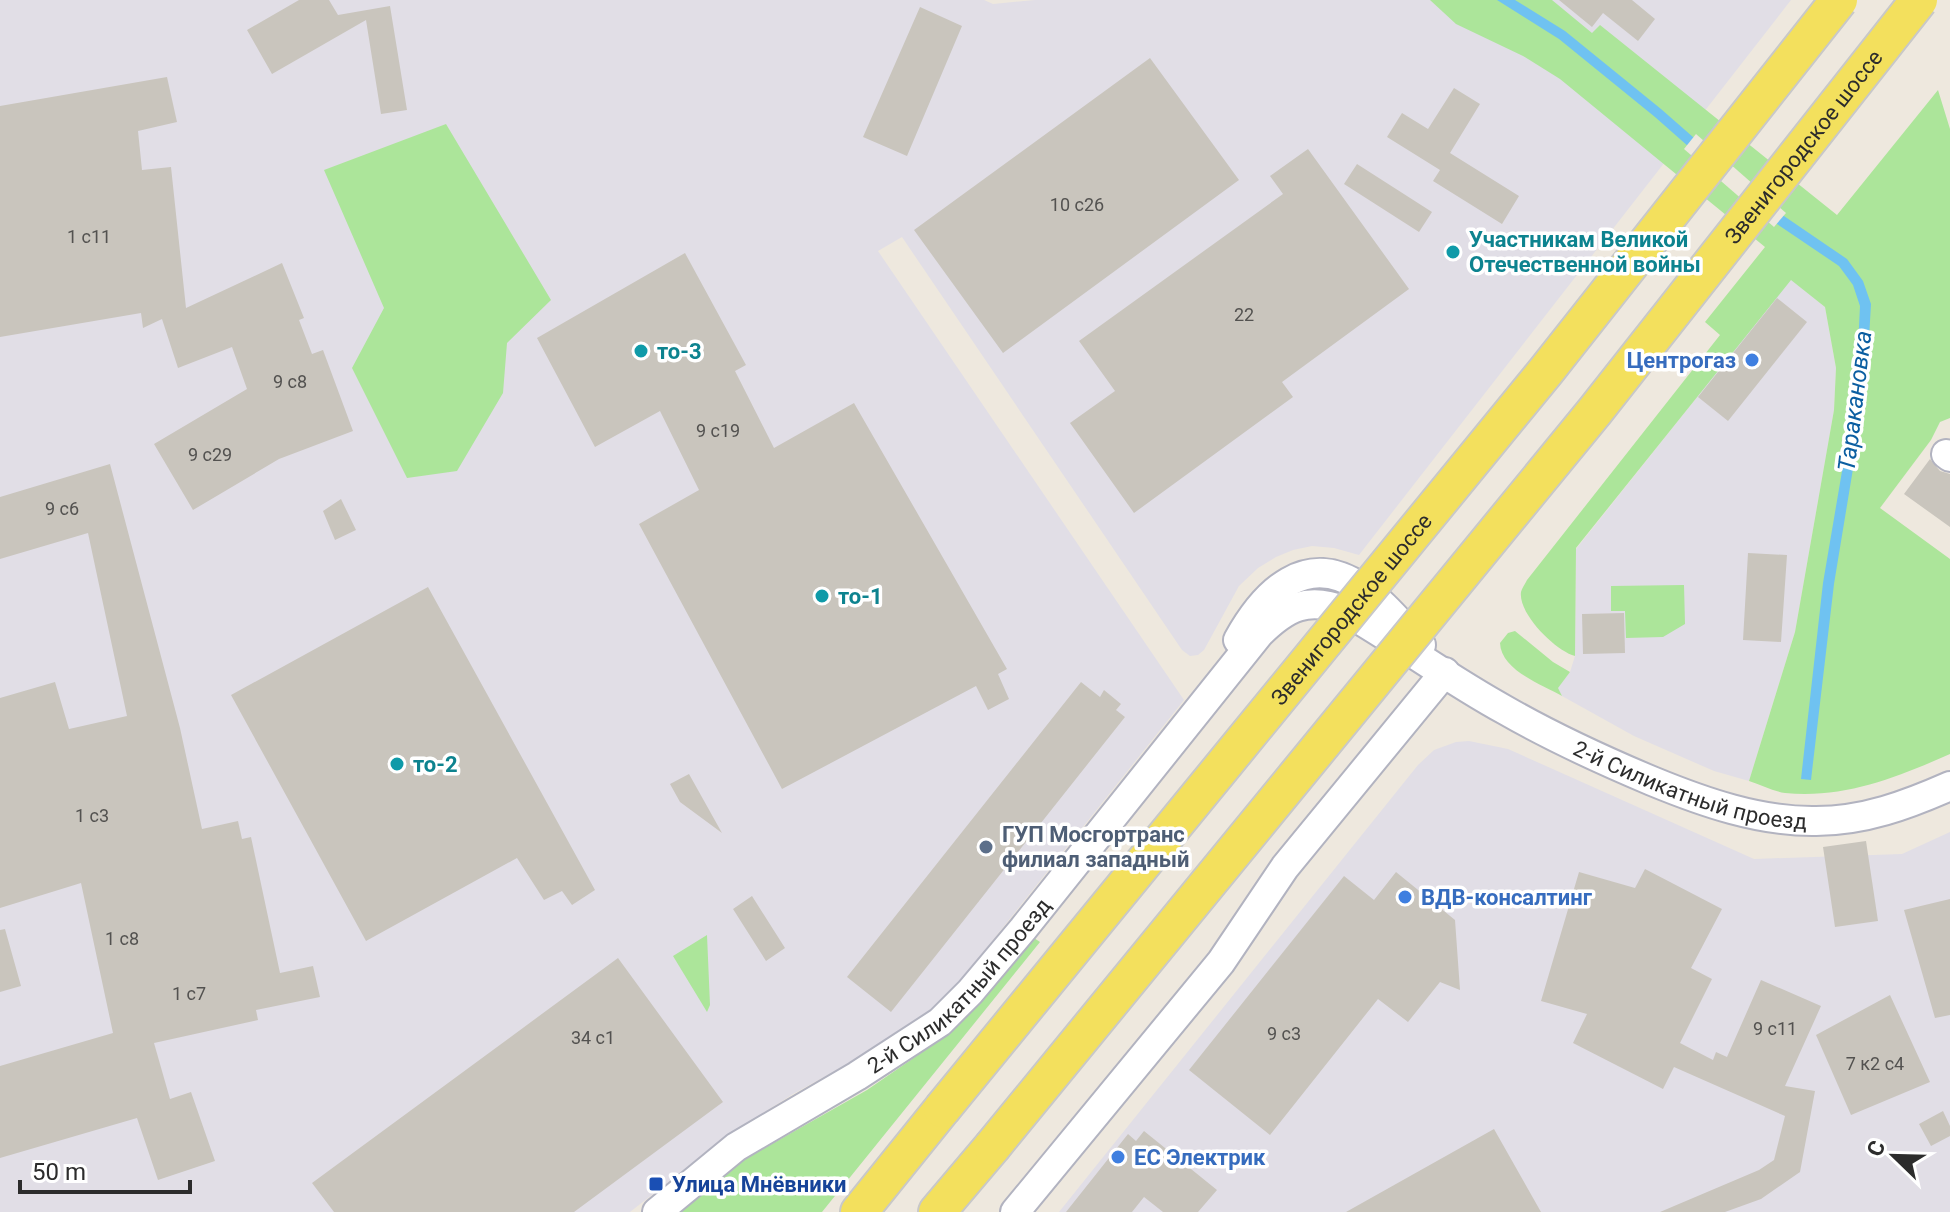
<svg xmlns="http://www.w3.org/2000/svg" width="1950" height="1212" font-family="Roboto,sans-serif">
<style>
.industrial{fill:#e1dee6}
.green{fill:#ace59a}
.water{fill:#6fc2f1}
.pier{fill:#eee8de}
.building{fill:#c9c5bd}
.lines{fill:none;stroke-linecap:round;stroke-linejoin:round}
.minor-casing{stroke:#b2b3c0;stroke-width:32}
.major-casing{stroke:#c8c8c8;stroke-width:40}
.minor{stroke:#fff;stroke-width:28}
.major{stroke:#f3e05d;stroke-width:36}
.major-bridge-casing{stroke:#c8c8c8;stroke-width:40;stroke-linecap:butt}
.major-bridge{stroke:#f3e05d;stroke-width:36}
.culture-dot{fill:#0f9aa8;stroke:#fff;stroke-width:3}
.shop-dot{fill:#3f7fe0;stroke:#fff;stroke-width:3}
.service-dot{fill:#5c6f8a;stroke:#fff;stroke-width:3}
.transit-dot{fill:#1a4fb4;stroke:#fff;stroke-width:3}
.labels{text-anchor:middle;stroke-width:7;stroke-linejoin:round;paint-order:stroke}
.number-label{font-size:18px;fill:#535250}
.street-label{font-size:22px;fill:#2c2c2c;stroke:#fff}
.culture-label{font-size:22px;font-weight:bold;fill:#0d838f;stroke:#fff;text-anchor:start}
.shop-label{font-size:22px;font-weight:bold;fill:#366cbe;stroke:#fff;text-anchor:start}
.service-label{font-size:22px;font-weight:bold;fill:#4e5e75;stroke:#fff;text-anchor:start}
.transit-label{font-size:22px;font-weight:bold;fill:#164399;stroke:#fff;text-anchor:start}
.water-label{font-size:24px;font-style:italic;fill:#0b5ea1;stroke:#fff}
</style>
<rect width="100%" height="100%" fill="#eee8de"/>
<path class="industrial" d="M0,0h984l9,4 42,-4h756l-432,555 -25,-7 -22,-2 -19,4 -17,7 -18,11 -19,18 -35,64 -6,5 -8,1 -8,-6 -280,-413 -24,14 306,449 -215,270 -40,44 -27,20 -109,60 -66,42 -97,76h-630z
M1791,279l34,28 11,61 -2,42 -39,222 -46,149 -35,-10 -80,-35 -72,-40 -5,-8 13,-16 5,-16 1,-107z
M1469,741l39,8 246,110 148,-5 48,-22v380h-891l359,-447 16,-15 22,-8z"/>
<path class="green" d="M1430,0h122l40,33 8,-8 237,190 101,-125 12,39v289l-10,4 -9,18 -51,68 70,51v195c-52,23 -106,45 -165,39 -12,-2 -24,-8 -36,-12l46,-149 39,-222 2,-42 -11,-61 -34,-27 -215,268 -1,108c-19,-5 -57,-42 -54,-64 1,-4 4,-8 6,-12l193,-245 -15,-13 60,-75 -205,-168 -37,-23 -67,-32z
M446,124l105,176 -44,43 -4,50 -46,78 -50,7 -55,-110 32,-60 -60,-138z
M1684,585l1,39 -22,13 -37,1 -1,-27h-14v-25z
M1515,631l38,31 17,10 -12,16 4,8c-20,-11 -61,-26 -62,-53l8,-10z
M707,935l3,70 -3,7 -34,-56z
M1034,938l6,4 -218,270h-141l64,-53 122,-69 83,-57 32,-32z"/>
<path class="water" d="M1497,0h18l50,31 96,78 120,105 66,45 16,22 8,23 -5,86 -32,194 -23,196 -10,-1 22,-196 33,-194 4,-83 -7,-21 -14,-19 -65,-44 -119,-105 -96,-78z"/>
<path class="pier" d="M1696,134l90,79 -12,14 -90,-78z"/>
<path class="building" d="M299,0h30l9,15 52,-9 17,104 -26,4 -15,-94 -94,54 -25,-44z
M1559,0h73l23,19 -17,22 -35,-28 -11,14z
M920,7l42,19 -55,130 -44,-19z
M1150,58l89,122 -236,173 -89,-123z
M167,77l10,45 -39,9 4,39 29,-3 15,141 96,-45 22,55 -5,2 13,34 11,-4 30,81 -74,28 -86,51 -39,-66 93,-55 -15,-42 -54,21 -16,-49 -19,9 -2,-15 -141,24v-231z
M1454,88l26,16 -30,49 69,43 -17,28 -69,-43 7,-11 -53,-33 15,-24 26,16z
M1308,149l101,140 -127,93 11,15 -159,116 -64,-90 45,-32 -36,-50 204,-147 -13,-18z
M1357,164l75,48 -13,20 -75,-48z
M685,253l61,112 -11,6 39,77 80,-45 153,266 -9,5 11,25 -21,11 -12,-24 -194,103 -143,-265 60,-34 -39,-79 -65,36 -58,-109z
M1777,298l30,24 -79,99 -30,-24z
M1930,459l10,12 10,3v53l-46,-33z
M110,464l70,264 22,101 36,-8 4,18 9,-2 29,136 33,-7 7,31 -64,13 2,10 -104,23 16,56 21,-7 24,69 -57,19 -21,-62 -137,40v-92l113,-33 -32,-150 -81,25v-210l55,-16 14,47 58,-13 -39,-183 -88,26v-62z
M341,499l15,31 -21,10 -12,-29z
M1748,553l39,2 -6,87 -38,-2z
M428,587l167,303 -23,15 -10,-14 -18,9 -27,-42 -151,83 -135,-246z
M1624,613l1,40 -42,1 -1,-40z
M1081,682l19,15 4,-7 17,14 -5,6 9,7 -234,295 -44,-35z
M689,774l33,59 -42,-31 -10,-18z
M1866,841l12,80 -43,6 -12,-80z
M1645,869l77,40 -31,59 21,11 -32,64 33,17 3,-8 11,5 34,-77 60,26 -36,80 30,5 -15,81 -39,27 -36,13h-65l99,-42 15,-10 11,-44 -111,-49 -11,22 -90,-46 14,-29 -46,-13 38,-129 56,16z
M1396,872l59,48 5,70 -20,-8 -32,40 -30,-23 -108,136 -81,-65 155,-194 30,24z
M752,896l33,52 -19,13 -33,-52z
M1950,899v116l-15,3 -31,-108z
M5,929l16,57 -21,6v-62z
M618,958l105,144 -149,110h-240l-22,-29z
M1890,995l40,87 -79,33 -35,-80z
M1943,1111l7,15v10l-19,10 -12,-22z
M1494,1129l47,83h-195z
M1144,1131l73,59 -19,22h-35l-19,-15 -12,15h-66l62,-78 8,7z"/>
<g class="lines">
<defs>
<g id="minor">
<path d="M1946,454l4,3"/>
<path d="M1238,640c26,-47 68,-91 124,-52 22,15 40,38 59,57"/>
<path id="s1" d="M657,1212l79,-65 121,-71 83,-54 30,-30 53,-63 236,-295c27,-27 49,-38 86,-23 54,31 105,69 160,99 47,27 97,50 147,71 51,21 108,41 164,40 48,0 91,-16 134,-35"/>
<path d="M1015,1212l206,-250 64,-95 160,-195"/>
</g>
<path id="major" d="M859,1212l83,-103
M937,1212l55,-65"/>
</defs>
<use href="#minor" class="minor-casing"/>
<use href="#major" class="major-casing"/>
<use href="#minor" class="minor"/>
<use href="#major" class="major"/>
<defs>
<g id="major-bridge">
<path id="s2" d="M942,1109l604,-738 293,-371"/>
<path id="s3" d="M992,1147l603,-736 324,-411"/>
</g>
</defs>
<use href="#major-bridge" class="major-bridge-casing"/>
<use href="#major-bridge" class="major-bridge"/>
</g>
<g class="culture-dot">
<circle cx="1453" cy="252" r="8"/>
<circle cx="641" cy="351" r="8"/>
<circle cx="822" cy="596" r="8"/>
<circle cx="397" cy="764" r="8"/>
</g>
<g class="shop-dot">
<circle cx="1752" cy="360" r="8"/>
<circle cx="1405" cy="897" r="8"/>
<circle cx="1118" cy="1157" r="8"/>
</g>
<circle class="service-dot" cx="986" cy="847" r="8"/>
<rect class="transit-dot" x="648" y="1176" width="16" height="16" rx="4"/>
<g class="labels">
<g class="number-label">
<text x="1077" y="211">10 с26</text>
<text x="89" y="243">1 с11</text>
<text x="1244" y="321">22</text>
<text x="290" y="388">9 с8</text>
<text x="718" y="437">9 с19</text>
<text x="210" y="461">9 с29</text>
<text x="62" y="515">9 с6</text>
<text x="92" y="822">1 с3</text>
<text x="122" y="945">1 с8</text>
<text x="189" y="1000">1 с7</text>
<text x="1775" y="1035">9 с11</text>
<text x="1284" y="1040">9 с3</text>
<text x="593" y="1044">34 с1</text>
<text x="1875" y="1070">7 к2 с4</text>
</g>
<g class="street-label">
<text dy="8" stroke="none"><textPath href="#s3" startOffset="1288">Звенигородское шоссе</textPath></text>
<text dy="8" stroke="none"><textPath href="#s2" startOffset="646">Звенигородское шоссе</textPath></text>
<text dy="8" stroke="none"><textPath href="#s1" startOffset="1330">2-й Силикатный проезд</textPath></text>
<text dy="8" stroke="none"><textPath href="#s1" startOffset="380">2-й Силикатный проезд</textPath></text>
</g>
<g class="culture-label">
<text x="1469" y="247">Участникам Великой<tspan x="1469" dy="25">Отечественной войны</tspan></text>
<text x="657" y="359">то-3</text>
<text x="838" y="604">то-1</text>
<text x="413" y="772">то-2</text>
</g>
<g class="shop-label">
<text x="1736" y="368" text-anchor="end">Центрогаз</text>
<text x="1421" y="905">ВДВ-консалтинг</text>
<text x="1134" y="1165">ЕС Электрик</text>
</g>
<g class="service-label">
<text x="1002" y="842">ГУП Мосгортранс<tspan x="1002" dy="25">филиал западный</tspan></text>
</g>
<g class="transit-label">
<text x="672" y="1192">Улица Мнёвники</text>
</g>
<g class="water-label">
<text transform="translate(1855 401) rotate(-83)" y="8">Таракановка</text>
</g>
</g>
<g transform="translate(1894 1156) rotate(293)" stroke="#ffffff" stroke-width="6" paint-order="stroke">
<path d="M0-6L14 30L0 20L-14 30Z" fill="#2c2c2c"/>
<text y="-12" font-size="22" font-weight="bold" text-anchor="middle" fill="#2c2c2c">С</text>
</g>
<path d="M20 1180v12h170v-12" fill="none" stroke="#2c2c2c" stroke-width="4"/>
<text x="32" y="1180" font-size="24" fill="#2c2c2c" stroke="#ffffff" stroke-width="6" paint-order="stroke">50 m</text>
</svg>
